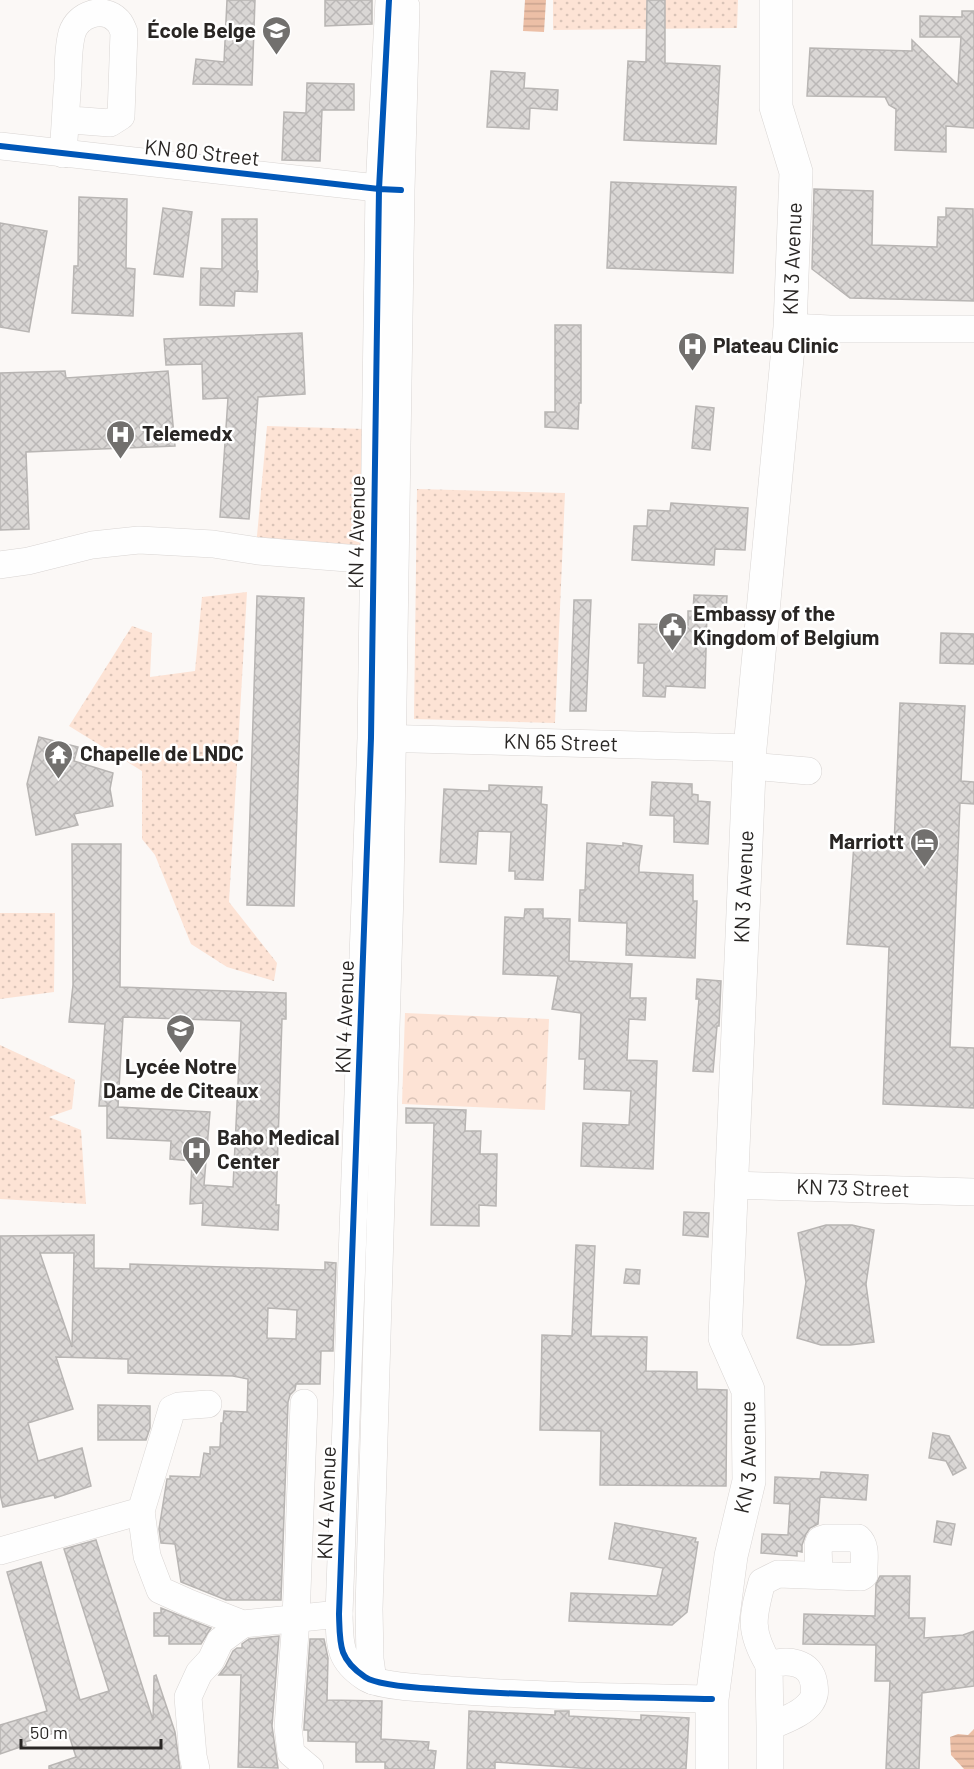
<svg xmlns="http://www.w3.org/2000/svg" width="974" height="1769" font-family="Barlow,sans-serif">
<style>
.grass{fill:url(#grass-dots)}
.park{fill:url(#park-crowns)}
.water{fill:url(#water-rules)}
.building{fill:url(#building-cross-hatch);stroke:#b8b5b3;stroke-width:1.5;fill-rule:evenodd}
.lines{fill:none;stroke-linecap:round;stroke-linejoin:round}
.minor-casing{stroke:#d9d5d3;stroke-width:28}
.major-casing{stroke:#d9d5d3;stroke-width:34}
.minor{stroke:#fefefe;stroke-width:27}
.major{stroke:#fefefe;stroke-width:33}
.cycleway-casing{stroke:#fff;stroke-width:10}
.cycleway{stroke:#0057b8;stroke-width:6}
.labels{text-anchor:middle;stroke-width:5;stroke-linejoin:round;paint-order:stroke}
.poi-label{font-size:21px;font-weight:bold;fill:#292624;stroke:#fff;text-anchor:start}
.street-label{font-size:21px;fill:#292624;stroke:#fff}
</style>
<defs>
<pattern id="grass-dots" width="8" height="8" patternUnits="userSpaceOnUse" patternTransform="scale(1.5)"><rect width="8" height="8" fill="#fde3d5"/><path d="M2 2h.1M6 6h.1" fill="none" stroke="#d9c3b7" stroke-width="1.8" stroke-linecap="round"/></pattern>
<pattern id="park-crowns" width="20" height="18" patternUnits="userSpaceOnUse" patternTransform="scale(1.5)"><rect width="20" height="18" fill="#fde3d5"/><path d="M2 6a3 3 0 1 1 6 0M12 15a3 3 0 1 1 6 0" fill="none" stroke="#d9c3b7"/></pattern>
<pattern id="water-rules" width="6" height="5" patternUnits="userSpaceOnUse" patternTransform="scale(1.5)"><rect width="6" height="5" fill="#ecbfa6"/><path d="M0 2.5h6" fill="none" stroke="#caa48f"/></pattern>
<pattern id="building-cross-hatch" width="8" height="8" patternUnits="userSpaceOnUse" patternTransform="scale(1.5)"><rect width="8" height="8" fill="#dad7d5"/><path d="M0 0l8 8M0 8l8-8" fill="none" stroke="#bbb8b7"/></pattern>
</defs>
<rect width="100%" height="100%" fill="#fbf8f6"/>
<path class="grass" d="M553,0h185l-1,28 -184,2z
M267,426l98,3 -4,125 -105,-7z
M417,489l148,4 -10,230 -141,-4z
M247,592l-18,310 48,61 -3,18 -47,-14 -36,-23 -36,-89 -13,-16v-68l-73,-45 63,-100 20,7 -2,44 45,-6 7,-74z
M0,913h55l-1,79 -54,7z
M0,1045l75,35 -3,29 -23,8 32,13 5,74 -86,-5z"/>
<path class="park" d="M405,1013l144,6 -4,91 -143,-6z"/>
<path class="water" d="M525,0h21l-2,32 -21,-1z
M974,1729v40h-10l-13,-14 -1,-18 8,-3 10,1z"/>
<path class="building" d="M227,0h28l-3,85 -59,-1 3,-25 28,3z
M325,0h47v24l-47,2z
M647,0h18v63l55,3 -4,78 -92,-4 4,-79 18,1z
M962,11h12v117l-28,-2v26l-51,-2 1,-41 -7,-4 -4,-8 -78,-1 3,-48 102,3v-11l46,45 3,-48h-41v-21l42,1z
M491,71l34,2 -1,15 34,2 -1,20 -27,-2 -1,21 -42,-2z
M307,83l47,1v26h-32l-2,51 -38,-1 2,-48 22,1z
M611,182l125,5 -3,86 -126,-5z
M814,189l59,2 -1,54 65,2 1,-30h8v-9l27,1 1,92 -124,-3 -38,-29z
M79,197l48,2 -1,69 9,1 -2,47 -61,-3 2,-47h4z
M163,208l29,4 -9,65 -29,-3z
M222,219h35v52h1l-1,21 -22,-1 -1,15 -34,-1 1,-37 21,1z
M0,223l47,8 -18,101 -29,-5z
M555,325h26v78h-2l-1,26 -33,-2v-15h10z
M302,333l3,61 -47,3 -9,122 -29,-2 8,-119 -25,1 -1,-35 -36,1 -2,-26z
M65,371l1,7 102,-7 7,75 -149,6 3,77 -29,1v-157z
M696,406l18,2 -4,42 -18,-2z
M671,503l77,5 -3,42 -30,-1 -1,16 -82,-5 2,-34h13l1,-16 22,1z
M694,595l33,1 -1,16 -19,-1 -2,77 -39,-2 -1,11 -22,-1 1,-33h-6l1,-39 49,1v-14h5z
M257,596l47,2 -10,308 -47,-1z
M574,600h17l-5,111h-16z
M941,633l33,1v30l-34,-1z
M900,703l65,3 -4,75 13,1v22l-14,-1 -10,244 24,1v60l-91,-4 6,-157 -42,-3 7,-101 40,3z
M39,737l39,10 -4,14 39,12 -3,16 3,17 -39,8 4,11 -42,10 -9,-51z
M652,782l40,2v10l6,1v6l12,1 -2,42 -34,-2v-26l-24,-1z
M489,785l53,2 -1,17 6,1 -4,75 -28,-1v-8h-6l2,-39 -33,-1 -2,33 -36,-2 4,-73 45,2z
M587,843l36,3v-3l19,3 -3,21v5l54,3v26h4l-2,57 -69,-3 1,-32 -48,-2 1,-31h5z
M72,844h49l-1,143 166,6v26h-4l-6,186h3l-1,25 -76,-5 1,-22 -13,1 2,-43 -22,-2 1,-18 -64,-3v-32h2h-10l6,-82 -36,-2 4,-37zM123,1017l118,4 -8,166 -29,-2 6,-73 -92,-5z
M525,909h18v9l27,1 -1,42 63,3 -2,34h16l-1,22 -16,-1 -2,41 30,1 -4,108 -72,-3 2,-43 46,2 2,-34 -47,-2 1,-30h-6l2,-46 -29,-4 6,-33 -55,-2 2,-57 19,1z
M697,979l24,2 -2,45h-2l-4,46 -20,-1 6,-72h-3z
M406,1108l60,2 -1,21h16l-1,23h17l-1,52 -17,-1v21l-48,-1 3,-102h-28z
M684,1212l25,1 -1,24 -25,-2z
M826,1225h26l22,5 -8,54 8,58 -24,3h-29l-24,-7 9,-56 -8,-49z
M94,1235v33l36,1v-5l195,6v-8l11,1 -3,88h-12l-1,33h-24l-1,6 -5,5 -2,7 -7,198h-55l-45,-18 -6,-38 -14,-1 -2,-14 8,-50h3v-3l30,1 4,-24 6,1v-7h10l1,-24h2l1,-12 23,1 1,-33 -15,-3 -105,-3v-14l-72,-2 17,52 -45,14 10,38 44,-13 9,38 -36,12 -1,-3 -51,12 -3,-13v-258zM40,1253h34l-2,94zM268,1308l29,2 -1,29 -29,-1z
M576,1245l19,1 -4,90 56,1 -1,34 51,1v17l30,1 -1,96 -126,-1 1,-54 -61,-1 2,-95 30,1z
M626,1269l14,1 -1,14 -15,-1z
M98,1405l52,1v22l-4,12h-48z
M933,1433l16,3 17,32 -13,7 -7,-14 -17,-3z
M821,1472l47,3 -2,25 -46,-3 -2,27 -8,4 -4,6 -4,11v7l-5,-1v5l-36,-3 1,-19 26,1 2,-31 -16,-1 1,-26 45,2z
M937,1521l18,3 -4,21 -17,-3z
M615,1523l81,15 -1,4h3l-11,70 -15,13 -103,-4 2,-28 86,3 6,-28 -54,-9z
M96,1540l57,180 1,-44 2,-1 19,57 5,37h-131v-3l27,-9 -9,-28 -42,13 1,3 -26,9v-29l47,-14 -40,-139 34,-10 39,138 29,-9 -45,-142z
M880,1576h30l-1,42h16l-1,20 39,-3 11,-4v55l-52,7 -3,76h-33l4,-88h-15l1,-36 -73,-1 1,-30 71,2 1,-32z
M161,1608l50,20 -10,16h-32v-8h-15v-23h7z
M279,1636l-7,90 6,42 -40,-1 3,-92h-22l6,-8 8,-16 4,-3h5v-4l7,-5z
M310,1639h14l4,19 -1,42 55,1 -1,38 48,3 -1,8 8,1 -2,18h-49v-7h-29v-20l-48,-1v-11h-4v-3z
M469,1711l86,4v-4h14v5l72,4v-5l48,3 -3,51h-93l-98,-7v7h-28z"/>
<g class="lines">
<defs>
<g id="minor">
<path d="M389,0l-10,189 -8,549 -32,876c1,30 -1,45 26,63 13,9 56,11 72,12 92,7 184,8 275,10"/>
<path d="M0,146l395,44"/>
<path d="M63,154c2,-25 3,-50 5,-75 0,-15 0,-31 4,-46 6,-19 31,-27 45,-13 4,3 5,8 7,12l-3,84 -11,7 -39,-3 -5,-5"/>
<path d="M790,327l40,2h144"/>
<path d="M0,565l28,-4 64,-16 47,-5 74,4 45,7 115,9"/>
<path id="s1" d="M375,738l375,10"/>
<path d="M750,766l58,5"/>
<path id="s2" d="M731,1185l243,7"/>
<path d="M304,1403l-8,216 -8,108 3,26 19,16"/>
<path d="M141,1511l31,-102 7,-3 29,-2"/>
<path d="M0,1551l141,-40 6,45 13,34 29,13 54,21 96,-10"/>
<path d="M769,1665c-20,-34 -17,-47 -7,-83l16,-8 83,3 3,-2c-1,-13 4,-28 -6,-37h-32l-6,2 -2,5 1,29"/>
<path d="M373,1681l-3,-22 -1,-50 21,-717 11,-702 5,-184"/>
<path d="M196,1769l-3,-13 -5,-59 11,-24 12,-13 9,-19 23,-17"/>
<path d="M770,1769v-42c13,-7 32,-12 41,-25 4,-6 4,-10 3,-18 -3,-23 -27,-25 -45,-19l1,62"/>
</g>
<g id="major">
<path id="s3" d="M712,1769v-70l19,-143 18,-75 -1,-91 -23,-52 25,-590 40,-421 6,-155 -20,-65v-107"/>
</g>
</defs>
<use href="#minor" class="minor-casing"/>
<use href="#major" class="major-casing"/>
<use href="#minor" class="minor"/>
<use href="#major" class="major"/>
<defs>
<path id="cycleway" d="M389,0l-10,189 -8,549 -32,876c1,30 -1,45 26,63 13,9 56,11 72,12 92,7 184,8 275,10
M0,146l379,43 22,1"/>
</defs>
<use href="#cycleway" class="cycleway-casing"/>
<use href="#cycleway" class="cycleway"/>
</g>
<defs>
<symbol id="school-pin" viewBox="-11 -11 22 30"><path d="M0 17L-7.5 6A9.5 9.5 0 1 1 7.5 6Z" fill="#72706e" stroke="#fff"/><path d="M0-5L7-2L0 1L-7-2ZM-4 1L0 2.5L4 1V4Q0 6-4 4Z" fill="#fff"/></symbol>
<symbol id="hospital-pin" viewBox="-11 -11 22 30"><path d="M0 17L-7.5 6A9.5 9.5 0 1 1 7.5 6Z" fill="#72706e" stroke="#fff"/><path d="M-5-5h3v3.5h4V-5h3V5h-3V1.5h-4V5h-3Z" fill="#fff"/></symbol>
<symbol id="civic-pin" viewBox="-11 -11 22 30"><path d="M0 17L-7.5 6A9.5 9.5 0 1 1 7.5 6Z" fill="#72706e" stroke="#fff"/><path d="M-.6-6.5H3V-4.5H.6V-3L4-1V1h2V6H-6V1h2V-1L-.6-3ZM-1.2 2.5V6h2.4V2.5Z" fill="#fff"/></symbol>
<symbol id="temple-pin" viewBox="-11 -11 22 30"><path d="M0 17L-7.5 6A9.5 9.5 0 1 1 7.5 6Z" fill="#72706e" stroke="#fff"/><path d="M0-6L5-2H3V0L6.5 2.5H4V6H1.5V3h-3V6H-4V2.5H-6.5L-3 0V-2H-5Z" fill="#fff"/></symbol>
<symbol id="hotel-pin" viewBox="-11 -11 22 30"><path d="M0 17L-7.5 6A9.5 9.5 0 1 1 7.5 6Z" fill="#72706e" stroke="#fff"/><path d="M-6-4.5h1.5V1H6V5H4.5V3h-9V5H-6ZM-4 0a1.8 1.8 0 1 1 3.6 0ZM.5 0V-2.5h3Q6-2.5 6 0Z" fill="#fff"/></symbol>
</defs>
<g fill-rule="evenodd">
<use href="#school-pin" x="260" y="14" width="33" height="45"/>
<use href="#hospital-pin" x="676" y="330" width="33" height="45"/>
<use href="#hospital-pin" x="104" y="418" width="33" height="45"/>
<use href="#civic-pin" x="656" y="610" width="33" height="45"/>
<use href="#temple-pin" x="42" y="738" width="33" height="45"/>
<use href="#hotel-pin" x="908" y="826" width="33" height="45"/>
<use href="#school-pin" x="164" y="1012" width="33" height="45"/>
<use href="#hospital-pin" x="180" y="1134" width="33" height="45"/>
</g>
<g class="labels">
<g class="poi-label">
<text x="256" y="38" text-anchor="end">École Belge</text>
<text x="713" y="353">Plateau Clinic</text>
<text x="142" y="441">Telemedx</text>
<text x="693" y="621">Embassy of the<tspan x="693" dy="24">Kingdom of Belgium</tspan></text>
<text x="80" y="761">Chapelle de LNDC</text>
<text x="904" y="849" text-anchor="end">Marriott</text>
<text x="181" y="1074" text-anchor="middle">Lycée Notre<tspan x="181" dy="24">Dame de Citeaux</tspan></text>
<text x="217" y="1145">Baho Medical<tspan x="217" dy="24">Center</tspan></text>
</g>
<g class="street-label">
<text transform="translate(202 153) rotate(6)" y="7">KN 80 Street</text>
<text dy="7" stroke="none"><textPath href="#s3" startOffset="1521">KN 3 Avenue</textPath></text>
<text transform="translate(357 532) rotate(-89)" y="7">KN 4 Avenue</text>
<text dy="7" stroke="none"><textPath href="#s1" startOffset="186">KN 65 Street</textPath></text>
<text dy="7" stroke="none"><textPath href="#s3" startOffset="891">KN 3 Avenue</textPath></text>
<text transform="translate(345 1017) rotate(-88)" y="7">KN 4 Avenue</text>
<text dy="7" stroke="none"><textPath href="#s2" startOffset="122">KN 73 Street</textPath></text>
<text dy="7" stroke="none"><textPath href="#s3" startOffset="315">KN 3 Avenue</textPath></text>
<text transform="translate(327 1503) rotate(-88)" y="7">KN 4 Avenue</text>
</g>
</g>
<path d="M21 1739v9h140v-9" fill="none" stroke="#292624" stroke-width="3"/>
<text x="30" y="1739" font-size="18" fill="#292624" stroke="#ffffff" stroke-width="4.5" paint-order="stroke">50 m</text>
</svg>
